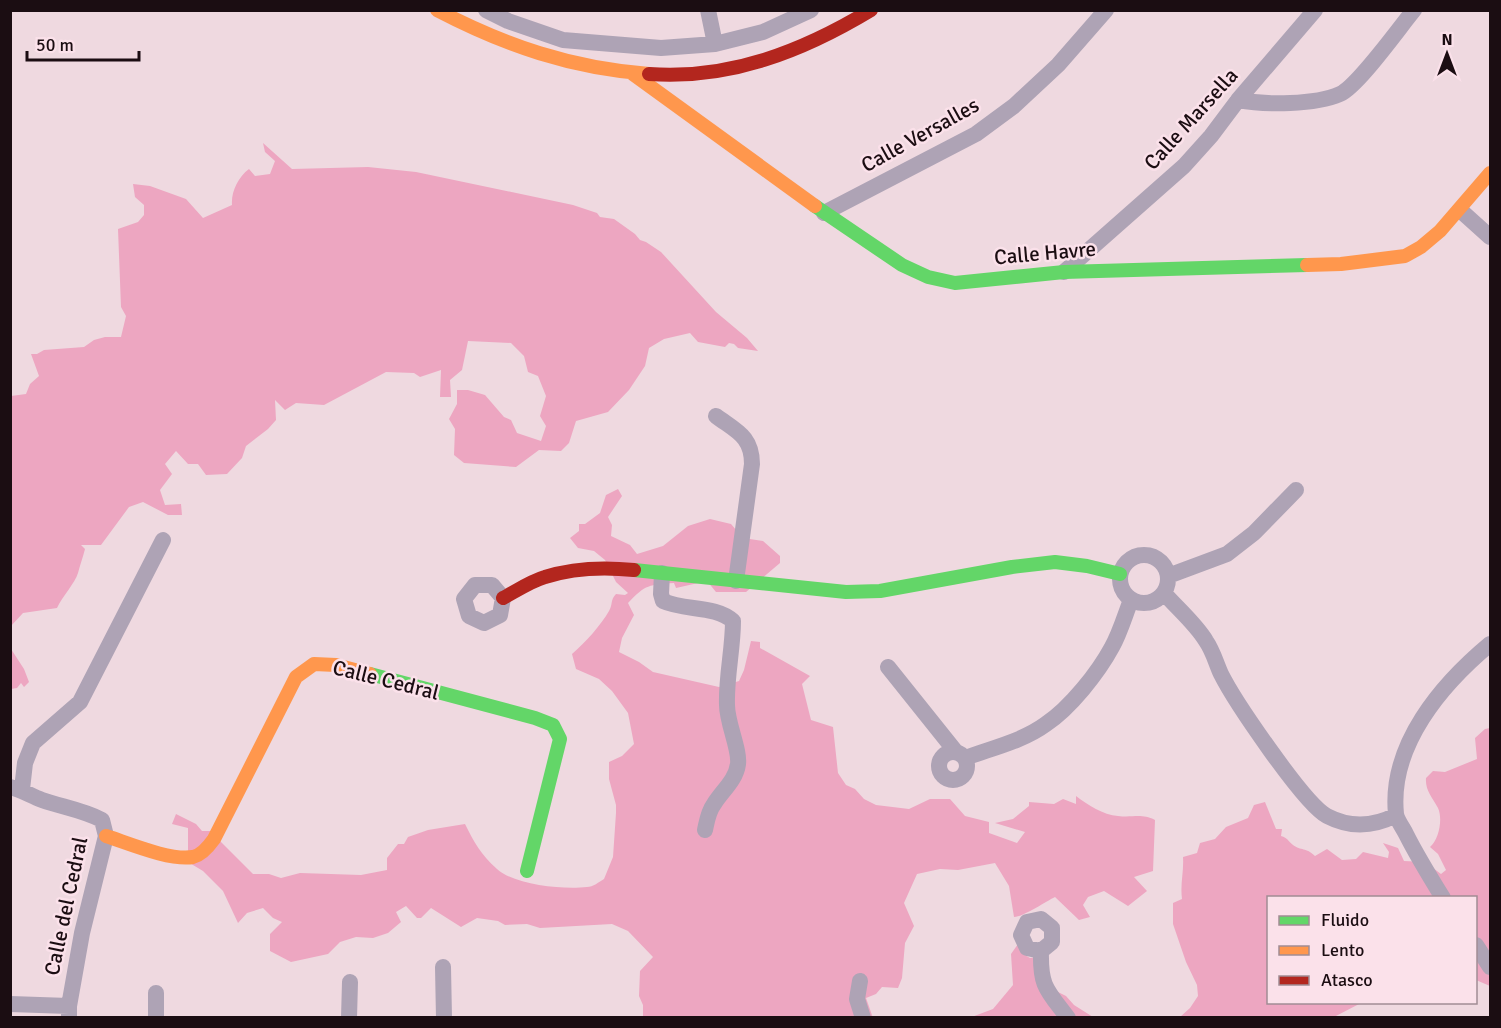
<svg xmlns="http://www.w3.org/2000/svg" width="1501" height="1028" font-family="Signika,sans-serif">
<style>
.forest{fill:#eda6c1}
.lines{fill:none;stroke-linecap:round;stroke-linejoin:round}
.street{stroke:#aea3b5;stroke-width:16}
.fast{stroke:#63d668;stroke-width:14}
.slow{stroke:#ff974d;stroke-width:14}
.jam{stroke:#b3261e;stroke-width:14}
.labels{text-anchor:middle;stroke-width:5;stroke-linejoin:round;paint-order:stroke}
.street-label{font-size:21px;fill:#1b0d12;stroke:#fbe1ea}
</style>
<rect width="100%" height="100%" fill="#efd9e0"/>
<path class="forest" d="M263,143l29,26 76,-2 48,5 157,33 24,8 3,4 14,2 21,15 5,6 6,2 15,10 55,60 31,26 11,13 -20,-3 -4,-4 -5,-1 -4,4 -27,-5 -8,-9 -26,6 -15,9 -4,18 -16,24 -21,22 -32,9 -7,22 -8,8 -22,-1 -23,17 -52,-4 -10,-8 1,-26 -6,-10 8,-15v-14h11l17,5 19,22 7,3 6,13 24,8 5,-15 -6,-10 6,-20 -8,-20 -10,-4 -4,-16 -13,-13 -43,-2 -6,29 -12,10 1,17h-11l1,-27 -21,7 -6,-4 -28,-1 -62,33 -28,-2 -11,7 -10,-10 1,20 -8,9 -22,17 -4,12 -15,16 -21,1 -8,-11h-10l-12,-13 -11,13 7,10 -12,16 5,15 16,-1 1,11h-14l-25,-13 -14,5 -28,38h-20l4,4c-2,8 -5,16 -7,24 -3,10 -16,24 -21,35l-34,5 -12,13v-230l15,-2 4,-10 9,-8 -8,-22h6l7,-4 40,-3 10,-7 11,-3h16l5,-21 -5,-9 -3,-78 20,-7 6,-7v-10l-9,-8 -2,-13 17,2 36,13 17,19 29,-13c-1,-13 6,-28 17,-36l6,7 15,-2 5,-13 -10,-9z
M618,489l4,7 -14,21 4,8 -1,11 19,9 7,9 26,-8 25,-20 22,-7 21,5 12,14 20,3 17,15v7l-34,29h-30l-9,-11 -31,7 -2,-5c-25,2 -28,1 -46,20l6,12 -12,23 -3,14 20,10 14,10 66,15 20,-6 5,-11 7,-29 9,1v6l50,28 -8,8 9,36 22,7 5,46 8,12 9,4 9,10 12,6 33,4 21,-10h20l15,17 24,6v11l28,10 8,-11 -30,-9 18,-4 16,-13v-4l25,2 9,-5 13,5v-8c12,9 27,19 42,20 15,2 23,-3 37,4l-2,51 -19,6 13,14 -19,15 -24,-15 -16,6 -5,8 7,12 -11,3 -24,-23c-10,5 -32,20 -41,20l-5,-31 -14,-23 -37,7 -18,-1 -23,5 -13,29 10,23 -9,17 -3,35 -4,10 -16,-1 -6,7 -10,4 7,20 -230,-1v-12l-4,-9 1,-25 13,-14 -25,-26 -16,-7 -72,4 -13,-4 -22,1 -7,-4 -21,-3 -16,9 -30,-19 -10,10h-4l-11,-12 -10,6 5,10 -13,11 -15,5 -17,-1 -16,5 -12,12 -37,8 -21,-11v-17l12,-12 -9,-4 -10,-10 -16,5 -9,10 -15,-32 -20,-20 -15,-9v-34l-16,-4 4,-10 20,10 6,7h8l43,43h16l12,4 19,-5 61,2 26,-5v-12l11,-14h6l4,-7 20,-7 37,-6c9,18 16,31 32,45 17,16 67,21 90,18 6,0 12,-5 17,-8l9,-22 3,-44v-8l-7,-26v-17l13,-6 12,-12 -6,-31 -16,-22 -13,-12 -23,-10 -4,-15c13,-11 29,-29 37,-43 4,-7 1,-11 7,-17l9,1 3,-2 -12,-11 -11,-22 -11,-9 -16,-3 -8,-10 9,-7v-7h6l15,-11 6,-18z
M11,649l13,20 5,13 -5,5 -3,-4 -4,5 -6,1z
M1490,728v258l-14,-6v-82h-208v104l93,1 -27,14h-154l10,-9 8,-12 -1,-11 -11,-23 -13,-38v-21l9,-4c-2,-15 2,-27 1,-42l14,-4 3,-10 15,-4 11,-12 22,-9 6,-13 11,-3 11,27h6l-1,7c7,2 7,5 12,9 8,6 13,2 22,11l12,-7 15,11 14,-1 7,-7 25,6 1,-6 -6,-9 15,5 6,13 21,1 16,12 5,-4 -8,-16 -8,-7c9,-8 13,-28 8,-39 -6,-11 -13,-18 -12,-30l7,-7 12,1 32,-13 -2,-21 10,-9z
M1018,944l5,10 7,4 9,-1 17,34 10,5 8,9 19,12 -124,1 24,-9 20,-24 -2,-31z"/>
<g class="lines">
<path class="street" d="M486,10l22,11 55,19 98,8 54,-4 48,-12 48,-22
M708,10l7,34
M1238,100c28,5 77,5 102,-6 18,-8 59,-66 74,-84
M1460,210l30,27
M824,213l152,-79 38,-28 44,-41 48,-55
M1064,272l120,-106 27,-30 27,-36 77,-90
M716,416c20,15 36,20 36,48l-16,117
M1120 579a24 24 0 1 1 48 0a24 24 0 1 1-48 0Z
M662,573l-1,21 2,7c22,10 52,4 70,20 0,28 -7,56 -6,84 0,18 13,45 11,59 -2,16 -16,27 -24,40 -6,8 -7,17 -9,26
M1168,576l59,-22 27,-21 42,-43
M475,585h17l11,13 -3,17 -16,8 -15,-7 -5,-17z
M1164,593c13,15 32,31 42,48 7,10 10,22 15,33 13,26 83,130 106,142 23,12 46,11 69,-1
M888,667l68,85
M939 766a14 14 0 1 1 28 0a14 14 0 1 1-28 0Z
M965,758c27,-10 58,-17 81,-34 24,-16 52,-51 66,-77 8,-14 13,-32 19,-47
M10,787c12,3 21,9 32,13 20,7 41,10 60,20l4,16 -24,97 -13,73v12
M22,789l3,-26 8,-20 47,-41 83,-162
M1443,898c-13,-21 -26,-42 -37,-64 -3,-6 -9,-14 -10,-20 -7,-69 46,-130 94,-170
M1041,919l11,9v14l-11,9 -14,-3 -6,-13 6,-13z
M1476,945l14,22
M1041,951c-1,36 6,39 27,67
M443,967l1,51
M860,981l-3,18 6,19
M156,993v25
M10,1004l59,2
M349,1018l1,-36"/>
<path class="fast" d="M815,206l87,59 26,12 27,6 109,-11 243,-7
M634,570l212,22 34,-1 132,-24 43,-5 32,4 33,8
M370,674l165,44 18,7 7,14 -33,132"/>
<path class="slow" d="M437,10c69,36 134,58 212,64
M633,74l182,132
M1307,265l34,-1 64,-8 16,-9 19,-16 50,-58
M106,836c22,7 64,25 87,21 9,-2 16,-11 21,-18l82,-162 18,-13 22,1 34,9"/>
<path class="jam" d="M649,74c81,6 154,-23 222,-64
M503,598c13,-7 28,-17 42,-21 28,-9 60,-10 89,-7"/>
</g>
<g class="labels">
<g class="street-label">
<text transform="translate(1191 119) rotate(-48)" y="7">Calle Marsella</text>
<text transform="translate(920 135) rotate(-29)" y="7">Calle Versalles</text>
<text transform="translate(1045 253) rotate(-5)" y="7">Calle Havre</text>
<text transform="translate(386 680) rotate(14)" y="7">Calle Cedral</text>
<text transform="translate(66 906) rotate(-78)" y="7">Calle del Cedral</text>
</g>
</g>
<rect width="1501" height="1028" fill="none" stroke="#1b0d12" stroke-width="24"/>
<rect x="1267" y="896" width="210" height="108" fill="#fbe1ea" stroke="#a18c94" stroke-width="1.5"/>
<rect x="1279" y="916" width="30" height="9" fill="#63d668" stroke="#a18c94" stroke-width="1.5"/>
<text x="1321" y="926" font-size="18" fill="#1b0d12">Fluido</text>
<rect x="1279" y="946" width="30" height="9" fill="#ff974d" stroke="#a18c94" stroke-width="1.5"/>
<text x="1321" y="956" font-size="18" fill="#1b0d12">Lento</text>
<rect x="1279" y="976" width="30" height="9" fill="#b3261e" stroke="#a18c94" stroke-width="1.5"/>
<text x="1321" y="986" font-size="18" fill="#1b0d12">Atasco</text>
<g transform="translate(1447 54)" stroke="#fbe1ea" stroke-width="4.5" paint-order="stroke">
<path d="M0-4.5L10 22L0 15L-10 22Z" fill="#1b0d12"/>
<text y="-9" font-size="16" font-weight="bold" text-anchor="middle" fill="#1b0d12">N</text>
</g>
<path d="M27 51v9h112v-9" fill="none" stroke="#1b0d12" stroke-width="3"/>
<text x="36" y="51" font-size="18" fill="#1b0d12" stroke="#fbe1ea" stroke-width="4.5" paint-order="stroke">50 m</text>
</svg>
